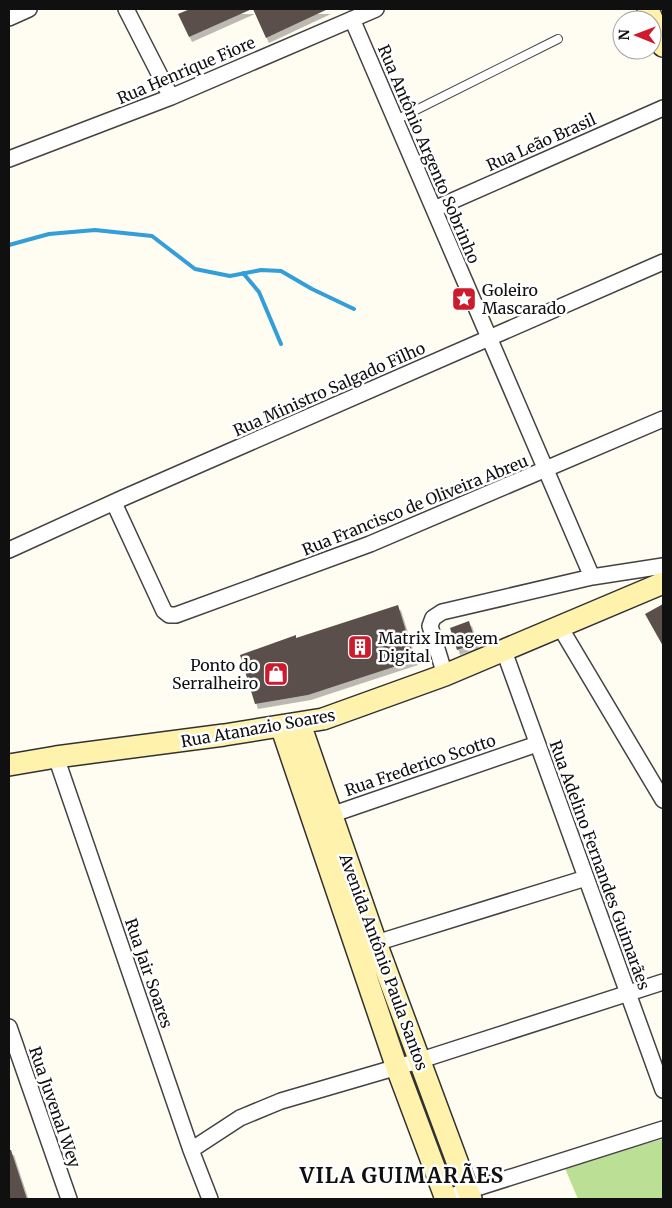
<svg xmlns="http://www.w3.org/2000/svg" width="672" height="1208" font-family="Merriweather,serif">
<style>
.forest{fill:#bbe095}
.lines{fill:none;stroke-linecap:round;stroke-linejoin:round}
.stream{stroke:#329fd9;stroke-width:4}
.building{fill:#5a504b;filter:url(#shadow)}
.lane-casing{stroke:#434343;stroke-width:10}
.street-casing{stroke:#434343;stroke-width:18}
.secondary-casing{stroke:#323232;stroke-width:24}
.lane{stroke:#fff;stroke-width:8}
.street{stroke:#fff;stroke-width:15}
.secondary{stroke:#fff2ad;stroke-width:21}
.labels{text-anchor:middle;stroke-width:5;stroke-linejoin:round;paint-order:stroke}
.street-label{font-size:16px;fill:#101010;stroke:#fff}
.poi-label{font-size:16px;fill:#101010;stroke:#fff;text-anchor:start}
.district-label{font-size:21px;font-weight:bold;letter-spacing:1px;fill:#101010;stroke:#fff}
</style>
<defs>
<filter id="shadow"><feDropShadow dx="3" dy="5" stdDeviation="0" flood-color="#0004"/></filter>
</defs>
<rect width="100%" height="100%" fill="#fffcf2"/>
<path class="forest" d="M663,1139v60h-85l-14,-33z"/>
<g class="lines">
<path class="stream" d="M9,245l40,-11 46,-4 57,6 43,33 35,7 31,-6 20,1 31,18 42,20
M243,273l16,19 22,52"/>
</g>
<path class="building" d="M190,9h62l-63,28 -11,-23z
M253,9h75l-62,29z
M663,604v42l-18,-32z
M398,605l17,55 -107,35 -53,9 -15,-49 56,-20v3z
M469,621l7,22 -19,7 -7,-22z
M9,1150h2l16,49h-18z"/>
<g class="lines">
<defs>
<path id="lane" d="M396,120l162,-81"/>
<path id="street" d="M126,9l45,88
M9,18l20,-9
M352,19l240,558
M9,159l162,-62 205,-88
M434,209l229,-101
M114,503l50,108 5,4h7l194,-71 293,-125
M9,550l114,-52 540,-236
M560,627l103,173
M504,651l159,439
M445,675l-15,-49 3,-8 9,-6 150,-35 71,-11
M56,757l135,393 19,49
M322,818l215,-74
M376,943l210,-65
M9,1027l60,172
M191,1150l49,-32 41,-17 137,-40 245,-79
M442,1199l221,-70"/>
<path id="secondary" d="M648,9l15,37
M300,724l76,219 95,256
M281,726l116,342 49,131
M9,765l47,-8 168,-22 99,-16 122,-44 218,-92"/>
</defs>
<use href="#lane" class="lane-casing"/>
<use href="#street" class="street-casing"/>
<use href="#secondary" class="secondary-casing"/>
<use href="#lane" class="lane"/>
<use href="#street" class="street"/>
<use href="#secondary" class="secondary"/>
</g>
<defs>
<symbol id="sight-square" viewBox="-11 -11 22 22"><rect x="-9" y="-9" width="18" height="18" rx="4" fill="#cd1a2c" stroke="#fff"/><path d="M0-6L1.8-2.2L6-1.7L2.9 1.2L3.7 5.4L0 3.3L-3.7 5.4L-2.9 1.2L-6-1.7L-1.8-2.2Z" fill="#fff"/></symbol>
<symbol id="building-square" viewBox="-11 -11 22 22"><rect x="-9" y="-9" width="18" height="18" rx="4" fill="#cd1a2c" stroke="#fff"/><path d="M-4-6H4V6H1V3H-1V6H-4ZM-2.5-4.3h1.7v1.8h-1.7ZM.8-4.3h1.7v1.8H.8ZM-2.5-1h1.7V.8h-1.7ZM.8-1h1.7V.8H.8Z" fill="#fff"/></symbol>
<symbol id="shop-square" viewBox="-11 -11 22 22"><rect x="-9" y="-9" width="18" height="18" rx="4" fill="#cd1a2c" stroke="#fff"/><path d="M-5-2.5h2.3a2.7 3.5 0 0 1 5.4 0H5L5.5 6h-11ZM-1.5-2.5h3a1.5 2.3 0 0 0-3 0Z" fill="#fff"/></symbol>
</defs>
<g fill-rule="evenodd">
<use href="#sight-square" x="450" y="285" width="28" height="28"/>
<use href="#building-square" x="346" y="633" width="28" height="28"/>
<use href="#shop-square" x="262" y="660" width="28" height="28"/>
</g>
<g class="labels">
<g class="street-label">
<text transform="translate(186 70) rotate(-23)" y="6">Rua Henrique Fiore</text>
<text transform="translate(541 142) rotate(-24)" y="6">Rua Leão Brasil</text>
<text transform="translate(429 154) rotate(67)" y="6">Rua Antônio Argento Sobrinho</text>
<text transform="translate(329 389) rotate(-24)" y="6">Rua Ministro Salgado Filho</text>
<text transform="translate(415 505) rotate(-22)" y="6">Rua Francisco de Oliveira Abreu</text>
<text transform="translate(258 728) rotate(-10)" y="6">Rua Atanazio Soares</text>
<text transform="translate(420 765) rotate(-19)" y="6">Rua Frederico Scotto</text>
<text transform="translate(600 865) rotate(70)" y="6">Rua Adelino Fernandes Guimarães</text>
<text transform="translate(384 962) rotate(70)" y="6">Avenida Antônio Paula Santos</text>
<text transform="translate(149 973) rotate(71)" y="6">Rua Jair Soares</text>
<text transform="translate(55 1107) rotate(71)" y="6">Rua Juvenal Wey</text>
</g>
<g class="poi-label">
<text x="482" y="296">Goleiro<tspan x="482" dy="18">Mascarado</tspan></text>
<text x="378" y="644">Matrix Imagem<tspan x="378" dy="18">Digital</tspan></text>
<text x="258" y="671" text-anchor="end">Ponto do<tspan x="258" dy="18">Serralheiro</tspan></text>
</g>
<g class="district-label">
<text x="402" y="1183">VILA GUIMARÃES</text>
</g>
</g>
<rect width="672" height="1208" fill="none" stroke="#101010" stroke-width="20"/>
<g transform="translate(637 35) rotate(271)"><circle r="24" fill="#ffffff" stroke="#9f9f9f"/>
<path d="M0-4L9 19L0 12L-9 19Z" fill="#cd1a2c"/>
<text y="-8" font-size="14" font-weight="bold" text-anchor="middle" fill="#101010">N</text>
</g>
</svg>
